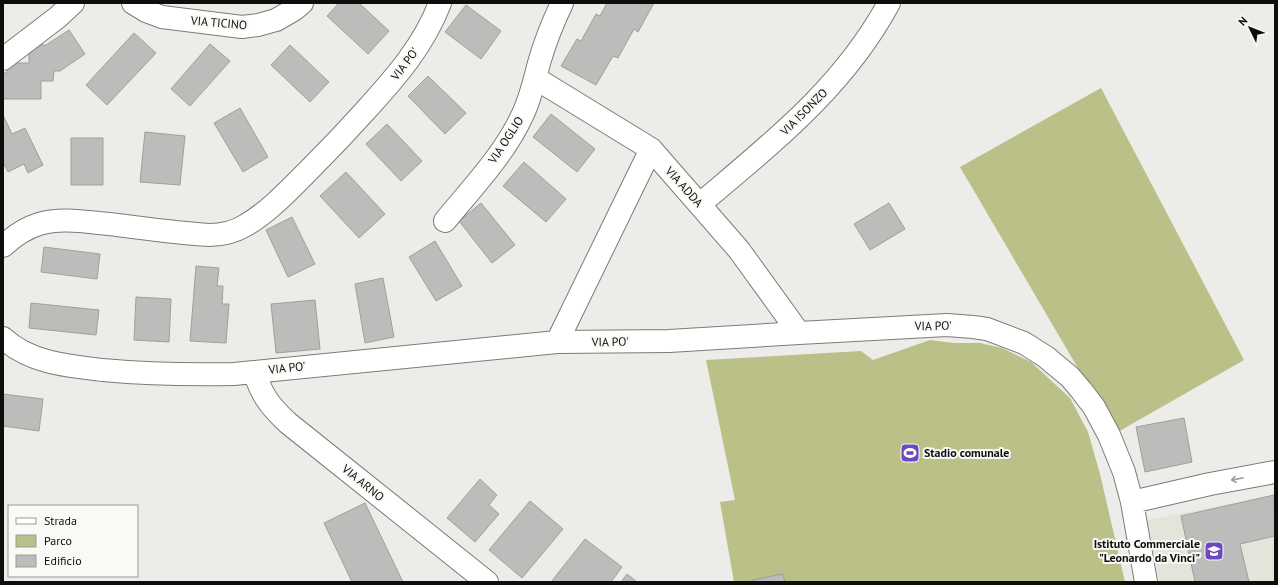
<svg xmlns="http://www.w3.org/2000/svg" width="1278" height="585" font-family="'PT Sans',sans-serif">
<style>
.built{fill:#e3e5da}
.green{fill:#bac087}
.building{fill:#bcbdba;stroke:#9f9f9c}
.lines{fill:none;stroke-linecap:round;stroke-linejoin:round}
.street-casing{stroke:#7b7b78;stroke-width:24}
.street{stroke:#fff;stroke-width:22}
.oneway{stroke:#9e9e9e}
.labels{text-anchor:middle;stroke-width:4;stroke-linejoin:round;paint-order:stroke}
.street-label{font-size:12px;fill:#0d0d0c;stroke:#f9f9f6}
.poi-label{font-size:12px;font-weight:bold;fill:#0d0d0c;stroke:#f9f9f6;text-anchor:start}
</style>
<rect width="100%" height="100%" fill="#ecece9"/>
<path class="built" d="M1275,495v87h-116l-12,-62z"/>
<path class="green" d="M1101,88l143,272 -128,73 -156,-266z
M930,340l24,3h26l22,5 29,14 39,36 18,34 12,42 25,108h-391l-14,-80 15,-2 -29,-140 155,-9 12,9z"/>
<path class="building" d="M339,3h20l30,28 -21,23 -41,-38z
M607,3h47l-16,29 -4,-3 -16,29 -5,-2 -17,29 -35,-19 16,-27 4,2 15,-27 4,2z
M466,5l35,26 -20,28 -36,-27z
M69,30l16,24 -25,17h-6l-1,10h-12v18h-38v-26h4v-10h22v-18h17z
M134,33l22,20 -49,52 -21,-20z
M210,44l20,17 -40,45 -19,-17z
M290,45l39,37 -19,20 -39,-37z
M428,76l38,37 -21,21 -37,-38z
M240,108l28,49 -25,15 -29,-49z
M551,114l44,35 -18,23 -44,-35z
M4,117l8,17 13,-6 18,37 -15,8 -4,-9 -16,8 -5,-10v-44z
M387,124l35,37 -21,20 -35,-37z
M145,132l40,4 -5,49 -40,-3z
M71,138h32v47h-32z
M524,162l42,37 -20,23 -43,-36z
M346,172l39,42 -26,24 -39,-42z
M481,203l34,42 -23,18 -33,-42z
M889,203l16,26 -35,21 -16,-26z
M292,217l23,47 -27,13 -22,-47z
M435,241l27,45 -26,15 -27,-44z
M44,247l56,7 -3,25 -56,-7z
M196,266l23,2 -2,18h6l-1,18h7l-3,39 -36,-2z
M383,278l11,59 -29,6 -10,-59z
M136,297l35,2 -2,43 -35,-2z
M315,300l5,49 -44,4 -5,-49z
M31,303l68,7 -3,25 -67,-7z
M3,394l40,5 -4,32 -36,-5z
M1184,418l8,44 -47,10 -9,-45z
M480,479l17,16 -8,10 10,9 -24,28 -28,-24z
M1274,495l1,41 -35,8 9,38h-54l-14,-66z
M530,501l33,28 -41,49 -33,-28z
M365,503l38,79h-51l-28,-59z
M585,539l37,28 -11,15h-60z
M627,574l10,8h-16z
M783,574l2,8h-32l-1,-2z"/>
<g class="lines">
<defs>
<path id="street" d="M133,3l13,8 16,6 80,10 16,-2 18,-5 19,-11 7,-6
M3,59l55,-42 15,-14
M535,78l116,71 88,101 60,83
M700,204c72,-61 143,-116 189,-201
M445,221c26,-32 58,-65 76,-103 9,-17 13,-36 18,-55 6,-21 14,-41 23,-60
M3,246c11,-10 23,-18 36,-22 22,-7 48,-2 70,0 33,4 66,9 100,11 13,0 26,-3 37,-10 23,-13 47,-39 66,-58 19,-19 37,-38 54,-57 30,-33 58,-65 74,-107
M3,338c27,25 65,28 100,32 44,4 87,5 131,4l323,-32 112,-1 130,-8 148,-8 26,2 14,2 37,14 22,14 24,20 11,13 13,17 15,28 15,37 8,30 14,80
M557,342l94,-193
M254,372c9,25 15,33 34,51l199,159
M1132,502l78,-18 65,-12"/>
</defs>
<use href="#street" class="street-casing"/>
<use href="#street" class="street"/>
</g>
<defs><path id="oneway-shaft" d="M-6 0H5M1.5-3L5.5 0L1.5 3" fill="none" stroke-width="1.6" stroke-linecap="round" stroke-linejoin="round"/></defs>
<use class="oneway" href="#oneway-shaft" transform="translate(1237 479) rotate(169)"/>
<defs>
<symbol id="stadium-square" viewBox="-11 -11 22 22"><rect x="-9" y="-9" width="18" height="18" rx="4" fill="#6c47c0" stroke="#f9f9f6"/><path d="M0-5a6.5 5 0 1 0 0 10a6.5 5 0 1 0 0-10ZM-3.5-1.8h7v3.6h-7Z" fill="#fff"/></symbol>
<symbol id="school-square" viewBox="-11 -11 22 22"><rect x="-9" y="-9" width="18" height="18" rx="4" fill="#6c47c0" stroke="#f9f9f6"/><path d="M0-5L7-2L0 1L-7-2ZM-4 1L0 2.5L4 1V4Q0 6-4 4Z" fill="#fff"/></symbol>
</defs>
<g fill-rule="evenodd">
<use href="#stadium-square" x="899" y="442" width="22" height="22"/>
<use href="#school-square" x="1203" y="540" width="22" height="22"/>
</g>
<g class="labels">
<g class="street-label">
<text transform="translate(219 23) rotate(5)" y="4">VIA TICINO</text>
<text transform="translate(405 64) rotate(-53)" y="4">VIA PO'</text>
<text transform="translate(804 112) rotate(-45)" y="4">VIA ISONZO</text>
<text transform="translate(506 140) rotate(-57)" y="4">VIA OGLIO</text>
<text transform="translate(684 187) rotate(48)" y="4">VIA ADDA</text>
<text transform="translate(933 326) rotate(-1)" y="4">VIA PO'</text>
<text transform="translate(610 342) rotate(-1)" y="4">VIA PO'</text>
<text transform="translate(287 368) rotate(-6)" y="4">VIA PO'</text>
<text transform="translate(363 483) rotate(39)" y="4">VIA ARNO</text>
</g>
<g class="poi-label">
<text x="924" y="457">Stadio comunale</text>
<text x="1200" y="548" text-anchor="end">Istituto Commerciale<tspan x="1200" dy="14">"Leonardo da Vinci"</tspan></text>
</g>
</g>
<rect width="1278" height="585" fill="none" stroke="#0d0d0c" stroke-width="8"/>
<rect x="8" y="505" width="130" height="72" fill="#f9f9f6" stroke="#9b9b98"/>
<rect x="16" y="518" width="20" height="6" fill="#ffffff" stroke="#9b9b98"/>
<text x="44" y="525" font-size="12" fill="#0d0d0c">Strada</text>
<rect x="16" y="535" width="20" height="12" fill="#bac087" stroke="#9b9b98"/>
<text x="44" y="545" font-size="12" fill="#0d0d0c">Parco</text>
<rect x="16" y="555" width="20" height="12" fill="#bcbdba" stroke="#9b9b98"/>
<text x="44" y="565" font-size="12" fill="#0d0d0c">Edificio</text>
<g transform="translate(1250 28) rotate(313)" stroke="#f9f9f6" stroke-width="3" paint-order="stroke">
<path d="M0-3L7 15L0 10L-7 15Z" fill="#0d0d0c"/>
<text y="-6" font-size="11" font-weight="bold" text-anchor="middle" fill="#0d0d0c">N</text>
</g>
</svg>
